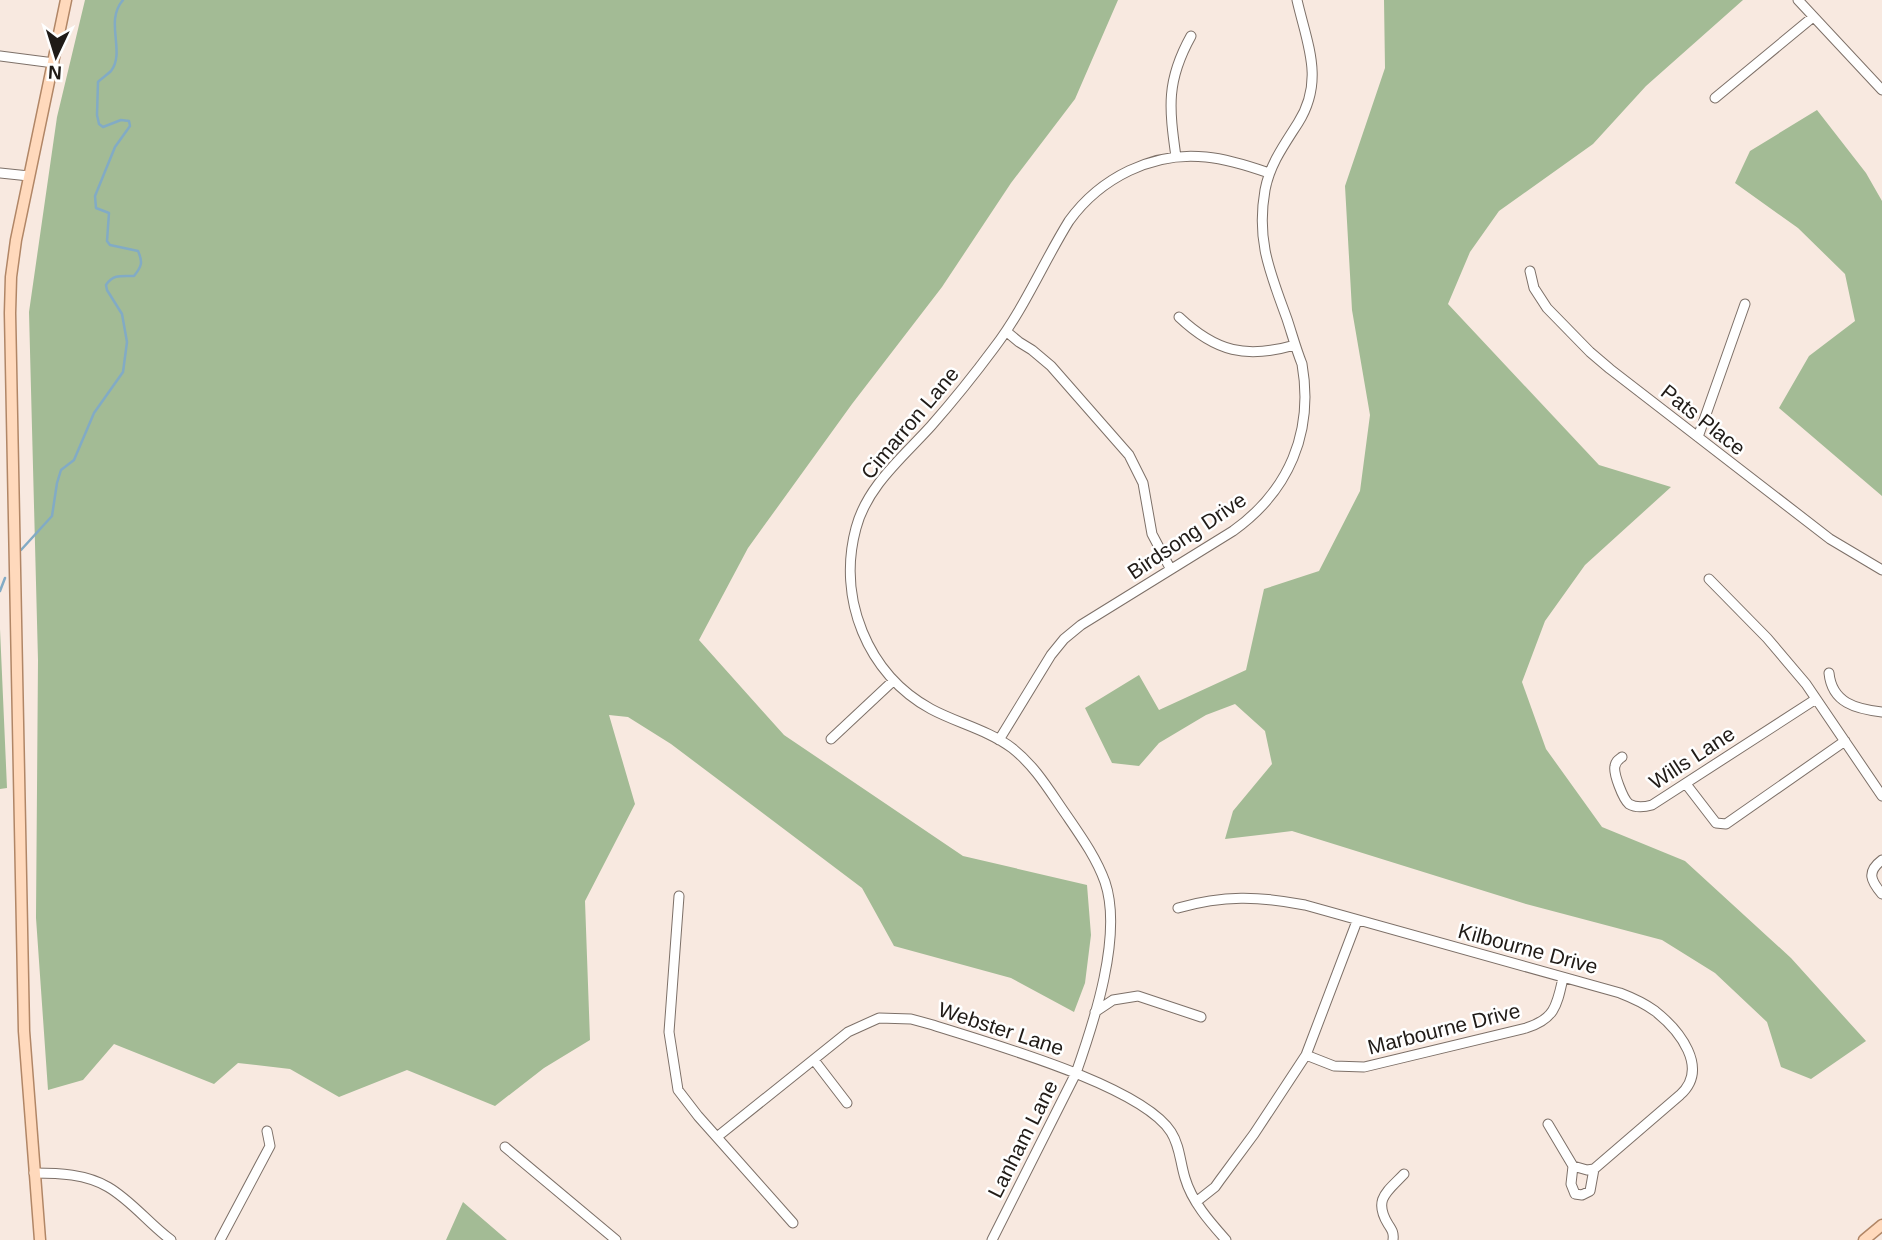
<svg xmlns="http://www.w3.org/2000/svg" width="1882" height="1240" font-family="Helvetica,sans-serif">
<style>
.forest{fill:#a3bb95}
.lines{fill:none;stroke-linecap:round;stroke-linejoin:round}
.stream{stroke:#82abc5;stroke-width:2.5}
.minor-casing{stroke:#7d7068;stroke-width:11}
.major-casing{stroke:#b18666;stroke-width:13}
.minor{stroke:#fff;stroke-width:9}
.major{stroke:#ffd9bc;stroke-width:10}
.labels{text-anchor:middle;stroke-width:5;stroke-linejoin:round;paint-order:stroke}
.street-label{font-size:21px;fill:#201b17;stroke:#fff}
</style>
<rect width="100%" height="100%" fill="#f8e9e0"/>
<path class="forest" d="M85,0h1033l-43,99 -64,84 -69,104 -90,117 -104,144 -49,92 85,95 179,121 124,29 4,50 -6,48 -11,29 -63,-34 -117,-32 -32,-58 -191,-144 -43,-27 -19,-2 26,89 -50,97 5,139 -46,28 -49,38 -88,-36 -68,27 -49,-28 -52,-6 -24,21 -100,-40 -31,36 -35,10 -12,-172 2,-258 -9,-348 28,-195z
M1384,0h359l-97,86 -53,58 -94,67 -29,41 -22,52 151,161 72,22 -86,78 -40,56 -23,61 24,67 56,78 83,34 106,97 75,83 -55,38 -30,-12 -14,-45 -52,-49 -53,-33 -136,-36 -234,-73 -67,8 8,-28 39,-47 -7,-33 -30,-27 -29,11 -47,28 -20,23 -27,-3 -27,-55 54,-33 20,35 87,-40 18,-81 55,-18 41,-80 10,-76 -18,-105 -7,-124 40,-118z
M1817,110l49,63 16,28v295l-103,-88 30,-52 46,-35 -10,-47 -47,-46 -63,-45 15,-32z
M0,629l7,159 -7,1z
M463,1202l44,38h-61z"/>
<g class="lines">
<path class="stream" d="M21,550l31,-34 5,-33 4,-13 13,-10 20,-47 29,-41 4,-30 -5,-28 -15,-24 -1,-5c7,-11 16,-9 28,-9 8,-10 9,-14 4,-25l-28,-6 -3,-4 2,-28 -13,-5 -1,-12 20,-49 15,-21 -1,-5 -8,-1 -18,7 -4,-3 -2,-9 1,-33c4,-4 9,-7 13,-11 15,-20 -7,-49 12,-71
M0,591l5,-13"/>
<defs>
<path id="minor" d="M1798,0l84,90
M0,56l54,7
M1715,98l98,-81
M1176,157c-7,-50 -10,-76 15,-121
M0,173l29,3
M1530,271l4,17 13,20 43,44 20,17 220,170 52,31
M1179,317c37,35 67,42 116,28
M1007,332l12,10 13,8 19,16 78,89 14,28 9,51 18,34
M1698,437l47,-133
M1709,579l58,59 39,46 76,112
M1829,673c3,30 27,36 53,39
M831,739l62,-58
M999,740l52,-85 13,-16 17,-14 152,-94c56,-40 81,-99 69,-167 -6,-15 -10,-30 -15,-45 -17,-47 -31,-78 -22,-129 5,-26 19,-45 33,-67 27,-43 9,-79 -1,-123
M1622,757c-4,3 -6,4 -7,9 -2,7 8,33 14,38 7,4 16,3 23,1l164,-106
M1686,784l30,39 10,1 119,-83
M1882,860c-16,12 -11,21 0,34
M679,896l-10,136 9,58 20,26 95,107
M1178,908c45,-13 81,-12 127,-3l315,88c13,5 24,10 35,18 24,19 55,57 25,84l-86,74 -7,1 -14,-4
M1095,1012l18,-12 25,-4 63,21
M1306,1055l28,11 30,1 162,-39c29,-9 31,-23 37,-50
M814,1060l33,43
M1548,1124l25,42 -2,18 4,10 7,1 8,-4 4,-22
M717,1137l131,-105 31,-14 32,1 22,6c55,18 208,60 238,107 9,14 9,30 14,46 7,24 25,44 41,62
M505,1147l111,93
M34,1173c25,0 52,1 74,14 24,14 41,37 63,53
M1196,1202l19,-15 5,-7 34,-46 52,-79 51,-134
M220,1240l50,-94 -3,-15
M992,1240l84,-167c18,-51 47,-138 29,-191 -9,-25 -25,-47 -40,-69 -16,-23 -30,-47 -53,-65 -24,-18 -55,-25 -81,-39 -64,-35 -94,-111 -75,-181 11,-42 47,-71 75,-102 22,-25 43,-51 63,-78 30,-39 49,-85 75,-127 31,-43 84,-70 137,-64 22,2 43,9 63,16
M1393,1240c1,-7 -1,-10 -5,-16 -15,-25 -1,-32 16,-50"/>
<path id="major" d="M40,1240l-16,-209 -14,-718 1,-36 5,-37 50,-240
M1864,1240l18,-15"/>
</defs>
<use href="#minor" class="minor-casing"/>
<use href="#major" class="major-casing"/>
<use href="#minor" class="minor"/>
<use href="#major" class="major"/>
</g>
<g class="labels">
<g class="street-label">
<text transform="translate(1703 420) rotate(38)" y="7">Pats Place</text>
<text transform="translate(910 423) rotate(-50)" y="7">Cimarron Lane</text>
<text transform="translate(1187 536) rotate(-34)" y="7">Birdsong Drive</text>
<text transform="translate(1692 758) rotate(-33)" y="7">Wills Lane</text>
<text transform="translate(1528 949) rotate(15)" y="7">Kilbourne Drive</text>
<text transform="translate(1001 1029) rotate(18)" y="7">Webster Lane</text>
<text transform="translate(1444 1029) rotate(-14)" y="7">Marbourne Drive</text>
<text transform="translate(1023 1139) rotate(-63)" y="7">Lanham Lane</text>
</g>
</g>
<g transform="translate(56 56) rotate(184)" stroke="#ffffff" stroke-width="5" paint-order="stroke">
<path d="M0-5L12 26L0 18L-12 26Z" fill="#201b17"/>
<text y="-10" font-size="19" font-weight="bold" text-anchor="middle" fill="#201b17">N</text>
</g>
</svg>
